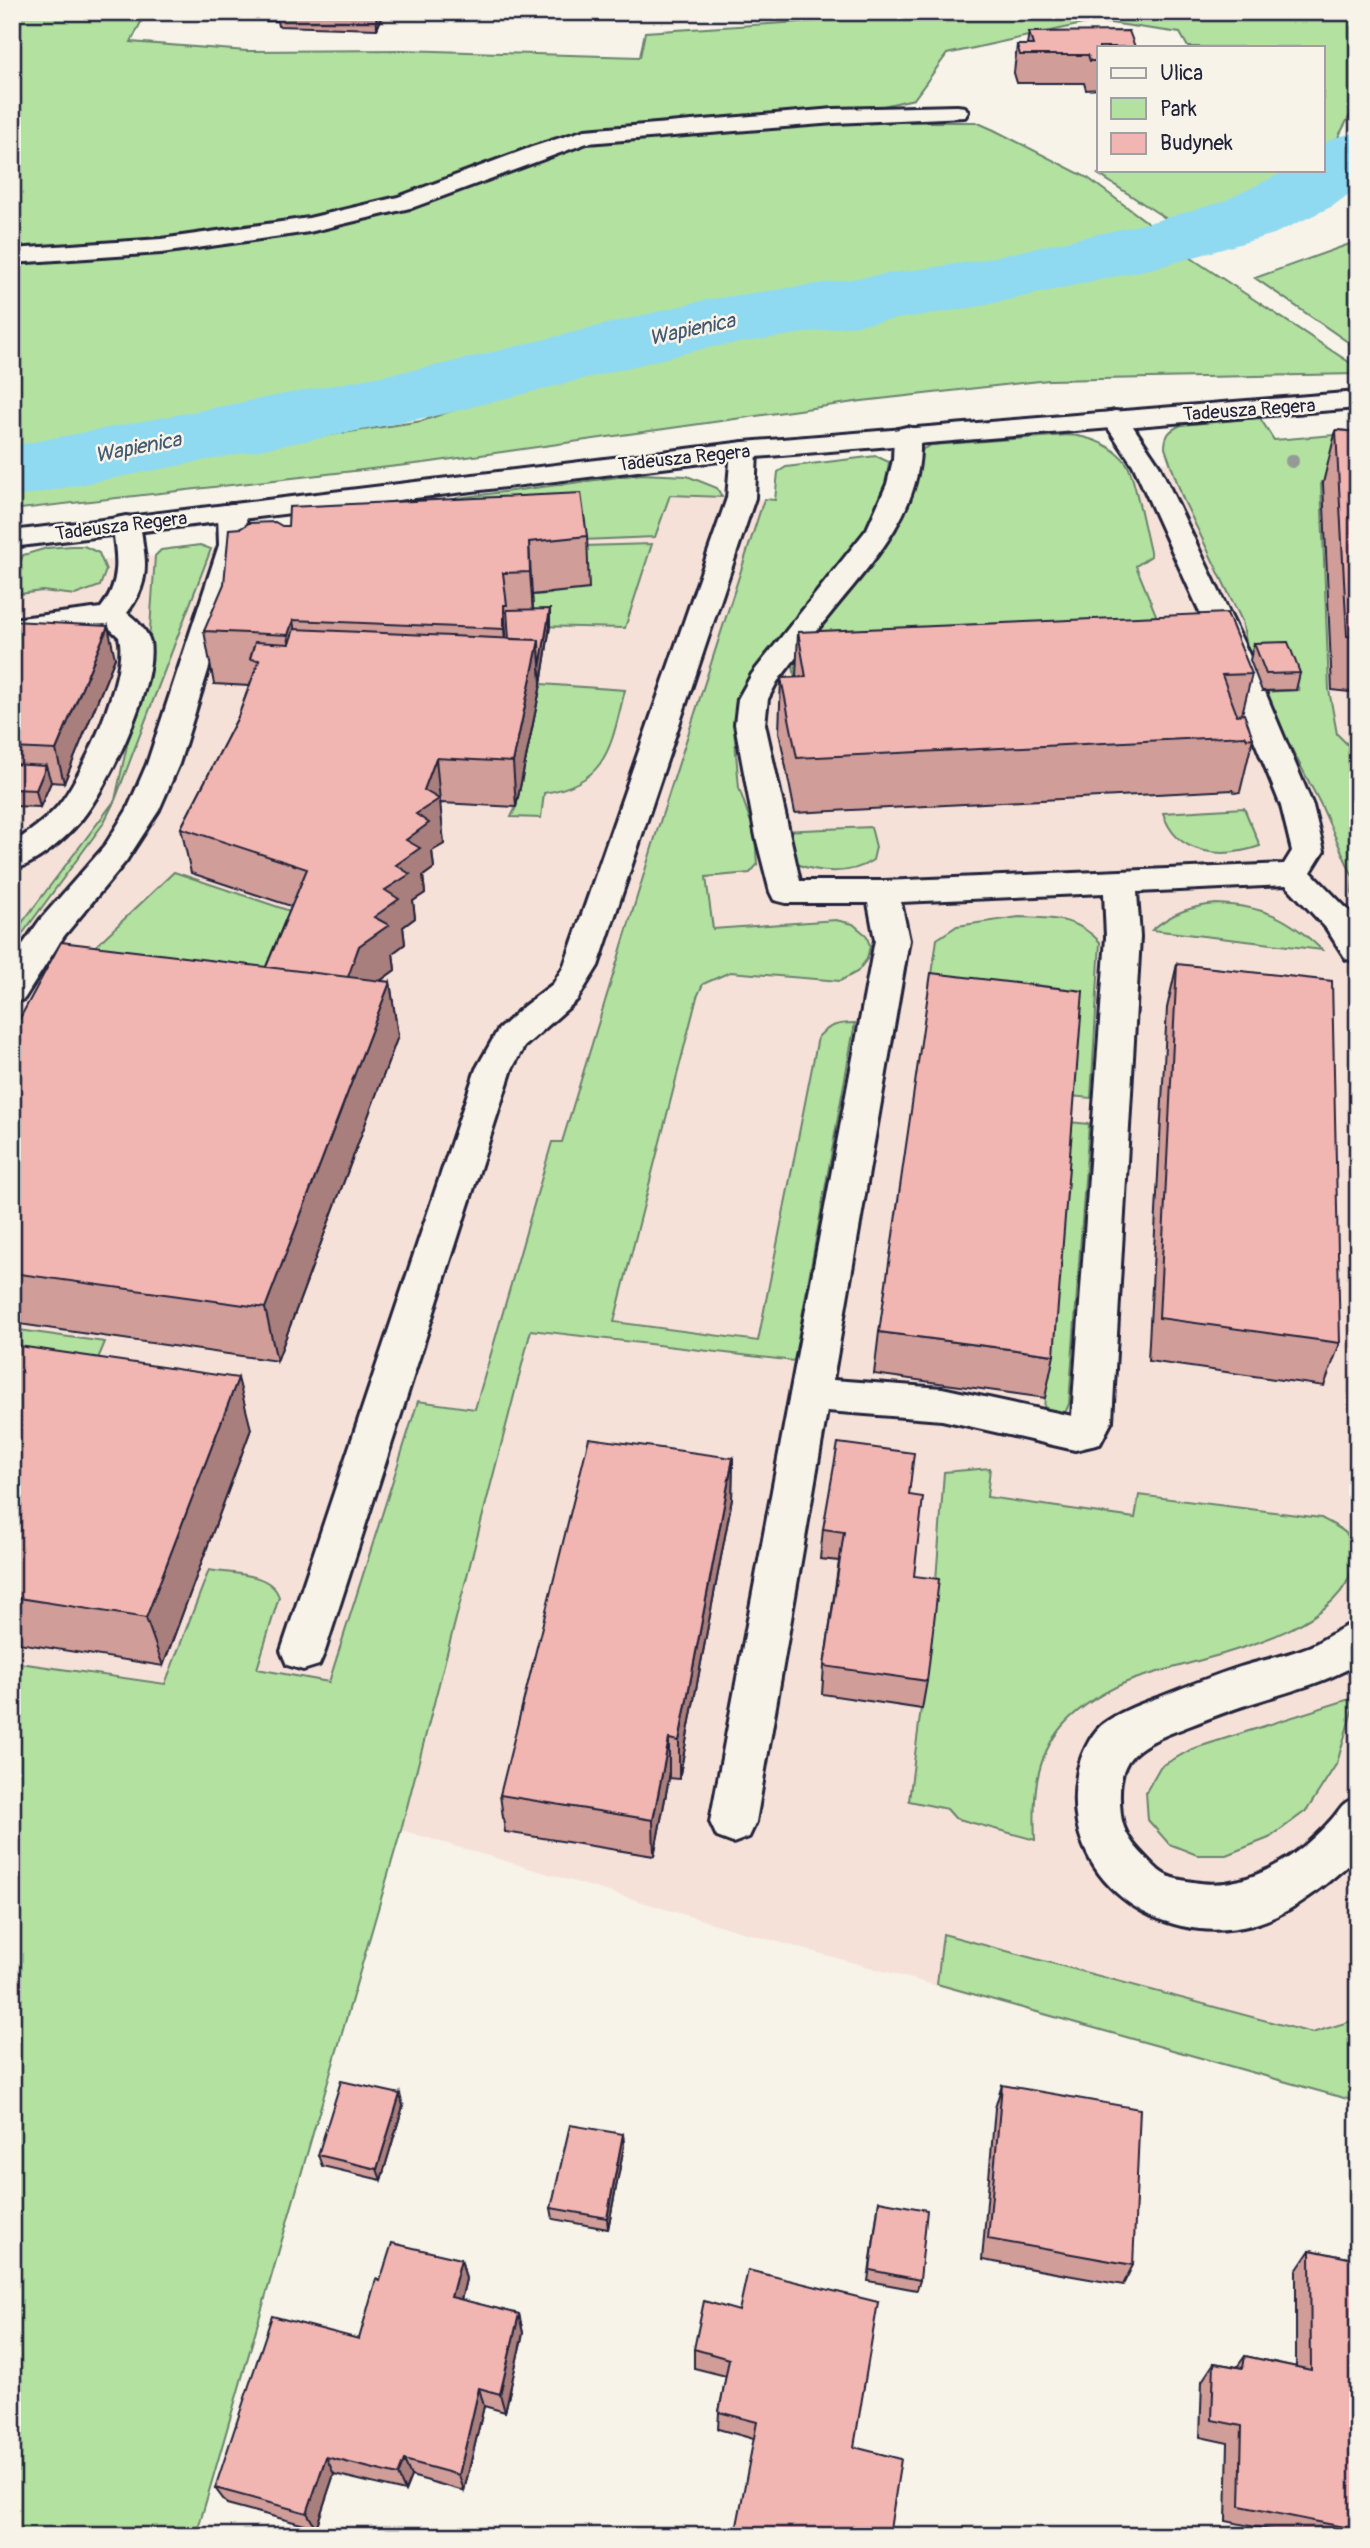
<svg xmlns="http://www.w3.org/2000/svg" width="1370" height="2548" font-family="Pangolin,sans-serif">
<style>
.built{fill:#f6e1d8}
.green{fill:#b2e1a0;stroke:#6a826e;stroke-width:2}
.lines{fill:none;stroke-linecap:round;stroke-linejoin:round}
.river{fill:#90daf1;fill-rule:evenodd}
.service-casing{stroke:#22223b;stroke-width:6}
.minor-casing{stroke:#22223b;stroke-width:6}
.service{fill:#f7f3e8;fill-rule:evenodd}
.minor{fill:#f7f3e8;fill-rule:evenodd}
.tree{fill:#969a97}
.wall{fill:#d09d99;stroke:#22223b;stroke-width:2}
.shaded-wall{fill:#a97f7d;stroke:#22223b;stroke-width:2}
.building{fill:#f2b6b2;stroke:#22223b;stroke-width:2}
.labels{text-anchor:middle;stroke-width:5;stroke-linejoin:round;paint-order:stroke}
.far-street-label{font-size:19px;fill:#22223b;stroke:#f7f3e8}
.far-water-label{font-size:21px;font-style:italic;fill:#435972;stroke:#f7f3e8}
</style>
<rect width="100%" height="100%" fill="#f7f3e8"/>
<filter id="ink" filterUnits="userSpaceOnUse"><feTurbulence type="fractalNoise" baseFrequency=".0143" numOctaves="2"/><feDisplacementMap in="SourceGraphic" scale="14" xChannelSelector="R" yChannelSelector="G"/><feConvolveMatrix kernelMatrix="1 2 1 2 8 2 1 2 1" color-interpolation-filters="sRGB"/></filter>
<g filter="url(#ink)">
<path class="built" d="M1358,441v1661l-616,-170 -341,-102 26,-100 -261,-46 -154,-22v-1088l14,-7 129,-11 6,-6 39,-5 11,4 102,-17 330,-39 132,7 109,-5z"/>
<path class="green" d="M12,12h134l-15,30 116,9 155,-1 238,7 5,-25 215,-14 16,-6h482v98l-9,7 -21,39 -5,4v-113h-135l-8,-14 -84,-12 -149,33 -33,45 -31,7 9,16h84l18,8 94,48 75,56 -156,29 -329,53 -206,44 -460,90z
M1106,170h203l-35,27 -92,32 -84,-55z
M1358,241v108l-103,-71z
M1179,250l179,118v6l-309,6 -187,21 -438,62 -412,47v-27l410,-62 136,-47 237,-49 164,-17z
M1260,418l14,22 84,-7v51l-37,-2 8,208 8,44 11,11 10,2v161l-6,-15 1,-16 -32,-72 -59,-113 37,-2 -13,-33h-37l-7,-36 -59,-122 -18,-51c0,-14 5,-18 16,-23z
M1068,435c21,1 47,11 59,29 8,13 19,73 24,92l-15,10 40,98 -381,17 -2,-17 86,-109 20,-36 24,-70 8,-4z
M876,456l13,6 -5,33 -18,40 -126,161 -6,33 5,59 16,46 2,31 -7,8 -44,4 7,52 123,-9 17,4 13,11 4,11 -3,13 -10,13 -17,9 -110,-9 -27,12 -6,13 -83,325 144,19 60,-304c11,-12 20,-14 37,-14l-61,338 -263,-31 -130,500 -205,706h-184v-874l153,22 44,-114c23,4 62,2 70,27l-22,72 72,13 89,-281 57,8 77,-267h10l96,-314 106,-329 11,1 3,-28 8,-5z
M641,474l46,2 30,12 5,9 -52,-2 -15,42 -73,3 -120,-25 -5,-17z
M652,544l-27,84 -91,-2 -2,-31 19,-1 32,-48z
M200,545l11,4 -96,251 -12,24 -91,124v-12l103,-136 26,-118 9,-53 5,-73 6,-6z
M71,546h13l15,7 7,17 -6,16 -25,9 -33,-4 -30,4v-24h4l7,-16 24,-7z
M541,684l84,6c-14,54 -16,93 -81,103l-3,25 -30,-1 5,-10z
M1244,808l16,38c-38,13 -84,10 -97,-33z
M871,827l5,20 -3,13c-23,16 -55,13 -79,3l-13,-32z
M174,872l134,45 -42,98 -183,-57z
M1216,904c47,2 72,13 106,46l-170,-20c20,-17 37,-23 64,-26z
M1019,917c33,1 58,0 81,25l-9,156 -21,-2 -144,-79 11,-78 20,-13z
M1068,1122l21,2 -20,280 -4,9 -11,1 -10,-5z
M12,1329l93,13 -19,45 -74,-11z
M990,1468l-3,29 148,21 4,-23 182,23c23,12 38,18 32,47 -13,72 -161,94 -218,114 -24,8 -55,27 -72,46 -29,34 -30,73 -28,115l-80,-22 -8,-9 -38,-8 25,-193 10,-136z
M1356,1697l-19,66 -30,47 -38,28 -43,17h-29l-28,-11 -21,-24 -2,-28 14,-25 32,-18z
M943,1934l369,99 46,-14v83l-421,-118z"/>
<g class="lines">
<path class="river" d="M1358,132v55l-25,19 -59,28 -111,32 -187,41 -270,41 -262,66 -432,84v-52l432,-82 261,-64 271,-39 172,-38 74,-21 66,-32h35v-25l10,-7z"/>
<defs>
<path id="service" d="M957,106l8,1 3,5 -3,5 -131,6 -247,20 -173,64 -105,25 -148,21 -149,10v-14l149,-10 148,-21 89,-21 134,-50 53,-17 249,-21z
M1115,411l9,2 35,52 93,196 61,145 11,45 -13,21 39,40 8,12v38l-12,-3 -20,-31 -40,-43 -149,7 3,45 -28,484 -12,23 -25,6 -133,-30 -115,-9 -71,411 -7,15 -16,6 -16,-6 -7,-15 165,-882 -7,-37h-82l-12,-3 -4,-8 -14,-55 -21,-113 3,-25 14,-25 115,-145 20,-45 6,-24 1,-25 4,-6 9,-2 9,2c5,7 4,13 4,21 -2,65 -51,116 -90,164 -18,22 -35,45 -53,68l-9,17 -3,25 35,157h83l401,-17 8,-13 -11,-45 -59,-145 -89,-196 -31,-46 4,-6zM1104,893l2,44 -34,479 -130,-28 -109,-8 76,-440 -8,-38z
M744,442l9,2 4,6 -2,48 -157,468 -21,34 -53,47 -12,22 -187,582 -6,14 -16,5 -16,-5 -6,-14 195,-582 22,-39 26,-24 29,-22 11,-18 163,-468 4,-48 4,-6z
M232,504l10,2 4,6 1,33 -68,219 -20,46 -33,51 -62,75 -40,63 -12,4v-43l28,-40 64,-73 23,-37 20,-46 72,-219 -1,-33 4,-6z
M126,516l10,2c5,8 6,17 7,27 5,27 1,46 -16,68 9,7 20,17 23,29 7,43 -42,145 -69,178 -16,19 -44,44 -69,50v-26c16,-11 33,-23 46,-38 24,-29 71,-132 61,-169l-14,-13 -93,13v-18l89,-11c21,-27 16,-53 11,-84l4,-6z
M1358,1621v42c-30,19 -65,27 -99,38 -24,7 -47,16 -70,25 -18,7 -42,15 -56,29 -15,15 -14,40 -12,60 3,23 18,36 34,52 10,11 24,13 38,15 53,10 104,-24 138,-62 12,-13 8,-16 27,-23v59c-31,28 -65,58 -106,69 -96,24 -193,-48 -175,-150 2,-16 13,-41 26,-51 19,-14 41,-21 62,-29 25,-10 50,-20 75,-28 23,-7 49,-12 71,-21 16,-8 30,-19 47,-25z"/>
<path id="minor" d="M1358,392v16l-614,50 -732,89v-16l732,-89z"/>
</defs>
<use href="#service" class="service-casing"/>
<use href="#minor" class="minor-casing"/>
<use href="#service" class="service"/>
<use href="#minor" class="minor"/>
</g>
<circle class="tree" cx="1292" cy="461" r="7"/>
<path class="wall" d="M266,12h118l-7,17 -99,-3 -1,-5h-10z
M1029,32l70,15v42l-13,1 -2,-7h-67l-3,-10 3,-28h10z
M1336,430l22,2v261l-26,-3 -9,-207z
M282,526l305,10 2,53 -57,6 1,14 17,17 -9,58 -25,123 -75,-4 -1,3 4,38 -12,7 2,17 -11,8 2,17 -12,8 2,17 -12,9 2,17 -12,9 2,17 -15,11 10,1 8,54 -121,325 -265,-38v-290l254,-66 25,-61 -100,-33 -10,-45 57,-111 11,-31 -35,-2 -10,-53z
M12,621l103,37 -51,125 -13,-1 -11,25 -28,-1z
M798,632l454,42 -10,40 11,24 -13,54 -5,1 -2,-3 -438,23 -16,-81 2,-54 15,-1z
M1254,643l46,30 -4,17 -34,1 -12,-31z
M1177,964l163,379 -16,43 -176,-25 19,-353z
M879,1332l175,23 -9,43 -171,-24z
M12,1345l239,84 -88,237 -151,-24z
M733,1458l-1,41 -53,280 -10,-1 -15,78 -149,-24 -5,-37z
M909,1495l5,81 13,105 -5,28 -100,-15 2,-28 15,-105 -19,-2 3,-30z
M1002,2085l131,180 -10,20 -141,-25 13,-152z
M403,2106l-22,74 -59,-14 -4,-11z
M623,2134l1,12 -16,83 -55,-10 -2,-11z
M879,2201l41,79 -3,10 -49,-9z
M1310,2250l48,10v276h-60l-72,-15 2,-78 -28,-6 2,-56 12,-18 23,4 8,-11 51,11v-96z
M461,2259l5,20 -5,21 58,14 4,19 -18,79 -21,-6 -20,85 -53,-15 -6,15 -71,-17 -18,54 -89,-24 -12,-16 144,-149 21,-58z
M878,2302l-124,137 -36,-10 1,-17 7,-36 -32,-8v-19l45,-38z"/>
<path class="shaded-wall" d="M376,12h8l-7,17z
M529,542l3,53 2,31 -4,-54z
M504,605l4,54 -1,7 -3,-37z
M550,609v17l-9,58 -1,-17z
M293,620l8,53 -5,16 -8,-54z
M108,626l7,32 -51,125 -8,-33z
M539,640l2,44 -25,123 -3,-45z
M436,758l8,86 -12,7 2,17 -11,8 2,17 -12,8 2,17 -12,9 2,17 -12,9 2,17 -29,21 -22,-6 15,-39 15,-29 32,-77 18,-50z
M46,766l5,16 -11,25 -4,-17z
M390,982l8,54 -121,325 -12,-53z
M238,1378l13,51 -88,237 -17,-48z
M733,1458l-1,41 -53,280v-38z
M669,1739v39l-15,78 -1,-36z
M400,2094l3,12 -22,74 -4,-11z
M623,2134l1,12 -16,83 -1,-11z
M461,2259l5,20 -9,38 -6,-20z
M519,2314l4,19 -18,79 -5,-18z
M479,2388l5,18 -20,85 -5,-16z
M326,2457l8,17 -18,54 -9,-15z
M404,2460l7,16 -6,15 -7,-16z"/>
<path class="building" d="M1129,31l6,16h-36v14h-9l-2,-6h-68l-3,-10h16l-4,-13z
M1336,430l22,2v205l-11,-1z
M581,493l6,43 -58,6 1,30 -27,1 4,32h-3v24l-211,-9 -5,15 -84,-4 20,-47 5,-55 12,-1 8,-5 26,-1 7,4h6l1,-19z
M550,609l-10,58 -1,-27 -30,-1 -2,-29z
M1227,613l25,61 -30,1 15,40 7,-1 9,24 -6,1 -2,-3 -448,22 -16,-80 25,-1 -8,-45z
M12,621l96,5 -52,124 -44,-2z
M294,629l245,11 -26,122 -77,-4 -12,32 15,9 -23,15 13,9 -23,17 14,8 -24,17 14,9 -25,16 14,9 -25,18 15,8 -30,21 -11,31 -82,-10 41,-98 -126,-41 57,-111 21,-57 -9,-1 5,-17 34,2z
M1288,642l12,31 -34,1 -12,-31z
M12,764l34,2 -10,24 -24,-1z
M61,942l329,40 -125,326 -253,-35v-240z
M1177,964l155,17 8,362 -181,-25z
M931,973l152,18 -29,364 -175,-23z
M12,1345l226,33 -92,240 -134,-21z
M589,1438l144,20 -54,283 -10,-2 -16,81 -153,-25z
M838,1443l76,10 -5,42 14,2 -9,79 25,3 -12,102 -103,-15 20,-134 -21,-3z
M341,2081l59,13 -23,75 -59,-14z
M1002,2085l138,24 -7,156 -145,-26z
M570,2125l53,9 -16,84 -56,-10z
M879,2201l48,9 -7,70 -50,-10z
M392,2243l69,16 -10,38 68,17 -19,80 -21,-6 -20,87 -55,-15 -6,15 -72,-18 -19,56 -92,-25 57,-172 87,23 17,-60 4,2z
M1310,2250l48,10v270l-118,-24 2,-80 -30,-6 2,-57 29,5 2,-12 66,14z
M748,2270l130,32 -24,145 47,12 -12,77h-154l22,-114 -38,-10 10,-53 -35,-10 10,-48 35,10z"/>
</g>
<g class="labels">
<g class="far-street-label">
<text transform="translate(1249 409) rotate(-4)" y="7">Tadeusza Regera</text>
<text transform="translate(684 457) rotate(-6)" y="7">Tadeusza Regera</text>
<text transform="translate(121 525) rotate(-7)" y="7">Tadeusza Regera</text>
</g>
<g class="far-water-label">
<text transform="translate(692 329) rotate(-12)" y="7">Wapienica</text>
<text transform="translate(138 447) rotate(-11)" y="7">Wapienica</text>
</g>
</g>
<rect width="1370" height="2548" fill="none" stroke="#f7f3e8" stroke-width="42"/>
<rect x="21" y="21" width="1328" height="2506" fill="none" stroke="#22223b" stroke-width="2.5" filter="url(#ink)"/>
<rect x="1097" y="46" width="228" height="126" fill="#f7f3e8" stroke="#a29fa3" stroke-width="2"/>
<rect x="1111" y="68" width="35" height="10" fill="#f7f3e8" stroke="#a29fa3" stroke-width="2"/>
<text x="1160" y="80" font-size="21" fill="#22223b">Ulica</text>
<rect x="1111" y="98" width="35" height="21" fill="#b2e1a0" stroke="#a29fa3" stroke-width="2"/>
<text x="1160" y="116" font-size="21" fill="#22223b">Park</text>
<rect x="1111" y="133" width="35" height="21" fill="#f2b6b2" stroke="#a29fa3" stroke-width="2"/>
<text x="1160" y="150" font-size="21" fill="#22223b">Budynek</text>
</svg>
